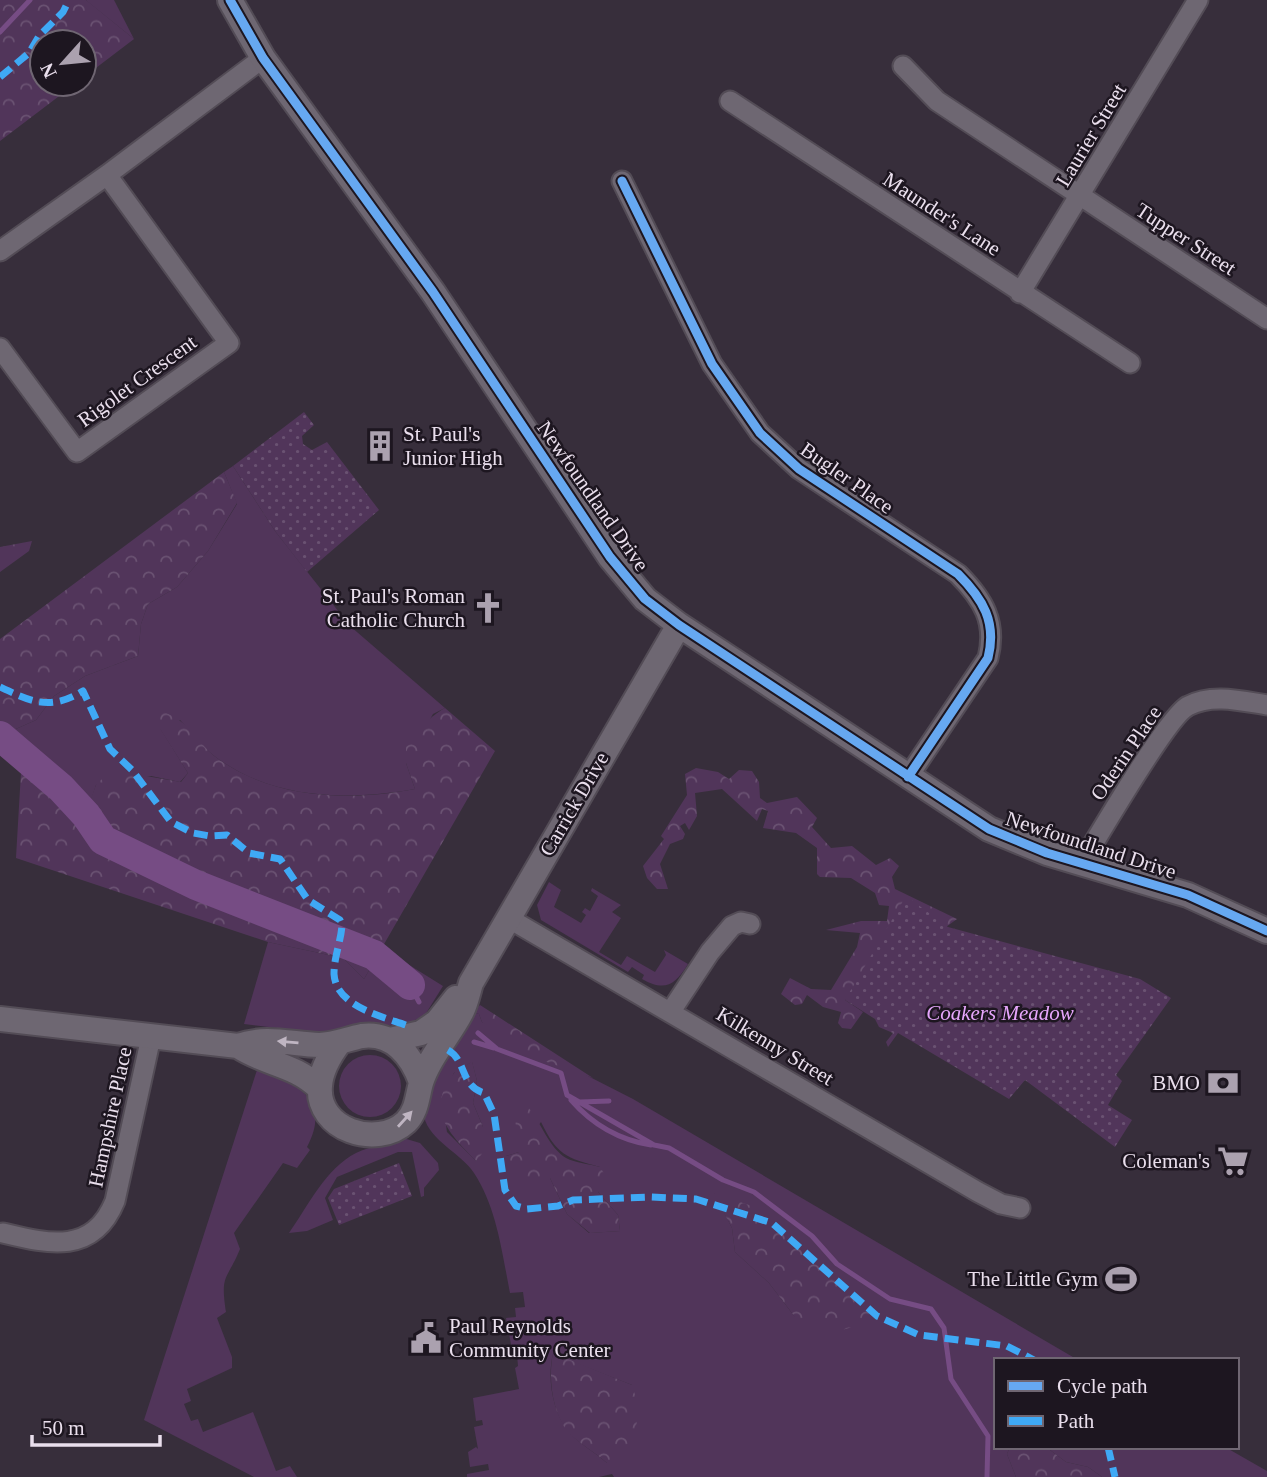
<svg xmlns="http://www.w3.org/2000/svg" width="1267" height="1477" font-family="Georgia,serif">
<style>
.grass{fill:#51355a;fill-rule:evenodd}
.forest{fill:url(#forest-crowns)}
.park{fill:url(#park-dots)}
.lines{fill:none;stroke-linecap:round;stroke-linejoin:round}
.stream{stroke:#764c84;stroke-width:5}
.river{stroke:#764c84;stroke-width:30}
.minor-casing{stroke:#534c56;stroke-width:23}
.tertiary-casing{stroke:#534c56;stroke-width:28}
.minor{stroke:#6e6772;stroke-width:19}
.tertiary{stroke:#6e6772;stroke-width:24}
.quiet{stroke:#3fa9f5;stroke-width:7;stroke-dasharray:14 7;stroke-linecap:butt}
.cycleway-casing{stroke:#1d1620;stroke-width:13}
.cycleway{stroke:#66a8f1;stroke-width:9}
.oneway{fill:#bfb5c2}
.labels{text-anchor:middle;stroke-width:5;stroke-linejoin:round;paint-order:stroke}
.street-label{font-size:21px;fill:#eadfed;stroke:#1d1620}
.poi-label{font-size:21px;fill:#eadfed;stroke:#1d1620;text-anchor:end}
.park-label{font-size:21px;font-style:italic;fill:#e6a6fc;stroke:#1d1620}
</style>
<defs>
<pattern id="forest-crowns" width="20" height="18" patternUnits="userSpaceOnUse" patternTransform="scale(1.75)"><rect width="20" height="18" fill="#51355a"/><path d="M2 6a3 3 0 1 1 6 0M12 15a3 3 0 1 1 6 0" fill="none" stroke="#6a5272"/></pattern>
<pattern id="park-dots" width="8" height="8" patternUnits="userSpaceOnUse" patternTransform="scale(1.75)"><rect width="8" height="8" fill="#51355a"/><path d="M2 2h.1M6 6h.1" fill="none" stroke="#6a5272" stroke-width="1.8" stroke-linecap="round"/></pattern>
</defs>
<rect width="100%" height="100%" fill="#372e3b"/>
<path class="grass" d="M86,0h28l20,39 -46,-37z
M233,466l42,65 75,95 95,82 -12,6 -27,49 9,26c-68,12 -144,11 -202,-34 -12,-9 -23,-24 -33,-35l-20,8 28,45 -8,9 -29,-6 -55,9 -10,30 -25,-27 -30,-25 -10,9 -21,-18v-18l36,-16 18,-24 31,-20 53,-20 3,-32 7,-20 29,-17 31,-36 29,-47 -13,-32z
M549,882l12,8 -7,17 27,16 5,-8 -4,-3 3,-4 5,3 8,-15 -7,-5 1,-3 29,17 -9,7 9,6 -22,34 22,13 6,-9 28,16 11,-17 -2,-5 24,14c-13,21 -23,28 -46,15l2,-4 -12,-8 -4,5 -87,-52 -4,-15z
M268,942l75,16 21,21 18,-31 61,38 -18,29 -21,11 -38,-2 -48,9 -74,-9z
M473,1012l6,2 3,8 151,77 445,261h-82v87h14l-3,7 9,23h-402l-2,-3 -13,3h-132v-3l22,-4 -1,-6 -18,3 -2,-15 8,-5 2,2 -4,-22 9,-2 -1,-5 -6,1 -3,-23 46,-9 -4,-21 3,-2 -1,-11h-4l-7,-37 10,-1 -1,-9 10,-1 -2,-15 -13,1c-8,-40 -13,-85 -36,-120 -13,-20 -44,-32 -50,-56l12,-39zM472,1062l5,19 -4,22 10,24 -7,34 -29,-29 -5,-35 12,-24zM541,1122c16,33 25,36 59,45l-2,25 20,23 2,16 -31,2 -22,-19 -17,-36 -44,-22 13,-4zM714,1193l81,124 -26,-34 -34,-31 -3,-24zM553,1354l79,31 -25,78c-11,-10 -30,-21 -38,-31 -17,-20 -22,-55 -16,-78z
M339 1086a31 31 0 1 1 62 0a31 31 0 1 1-62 0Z
M257,1070c40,12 75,30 50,77l3,3 -13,18 -14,-5 -49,70 6,16c-13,32 -20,24 -14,63l-9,6 15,39v11l-45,21 4,12 -7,3 7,17 7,-2 5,13 50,-20 23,59 14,-5 7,11h-43l-110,-57z
M403,1138l17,5 18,20 1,7 -15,18v8l-3,1 -9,-45h-14l-61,25 -12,21 8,22 -26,11 -18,2c19,-27 37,-65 67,-80 15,-8 31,-6 47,-15z
M1046,1447h179l42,24v6h-165l-14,-10 -22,-5z"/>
<path class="forest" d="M0,0h86l48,39 -50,38v-35h-42v42h33l-75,57z
M224,472l13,31 -29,48 -31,36 -29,17 -7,20 -3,32 -53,20 -31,20 -18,24 -36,16v-97z
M32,541l-3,10 -29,21v-25z
M145,705c11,5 25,8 34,15 13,9 22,25 34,35 57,44 134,47 202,34l-9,-26v-29c21,-8 21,-16 39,-26l50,43 -131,228 -21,-21 -75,-16 -252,-84 5,-86 11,-9 53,51 11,-29 15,-15 70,12 7,-9z
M696,768l22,4 11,7 10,-9 13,1 7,11 1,16 7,5 30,-6 20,21 -5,9 19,21 21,-2 24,19 14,-7 9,8 -7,11 3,12 62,30 -112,81 18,12 -12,17 -9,-1 -4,-5 3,-11 -18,-5 -16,-12 -5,9 -7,1 -14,-11 9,-16 21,11 20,1 26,-43 3,-14 -34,-3 35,-9h26l2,-15 -10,-1 -4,-12 -24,-15 -31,-1 -3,-3v-26l-21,-15 -33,-5 5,-17 -6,-2 -5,12 -35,-32 -27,4 2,23 -8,14 -4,-7 -5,3 5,8 -2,5 -13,5 -10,20 8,25h-11l-10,-11 -4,-12 21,-27 -3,-3 26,-41 -2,-21z
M480,1005l113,73 -72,-25 -39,-31 -3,-8 -6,-2z
M472,1061l5,20 -4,22 10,24 3,22 -10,12c-27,-28 -52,-51 -21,-89 4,-5 11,-5 17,-11z
M528,1107c13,15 21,41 38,51 9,5 24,6 34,9l11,17 -13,8 20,23 2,16 -30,2 -23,-19 -17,-36 -15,10 -27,-12 -2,-20 13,-4 -5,-42z
M713,1193l42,14 111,92 4,23 -35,10 -40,-15 -26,-34 -34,-31 -3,-24z
M553,1353l79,32 7,23 -8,52 -24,3c-11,-10 -30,-21 -39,-31 -16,-20 -20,-54 -15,-79z
M1010,1447h36l20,15 22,5 14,10h-86l-9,-23z"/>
<path class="park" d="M304,412l10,13 -12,11 1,8 9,6 15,-8 52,68 -72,62 -32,-41 -42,-65z
M906,896l42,31 192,52 31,19 -55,77 6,6 -14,24 24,15 -17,27 -90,-67 -16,19 -111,-66 -10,14 -2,-5 7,-9 -14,-6 -4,-8 -30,-19z
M399,1163l13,33 -73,29 -11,-27 6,-9z"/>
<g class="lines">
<path class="stream" d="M0,32l30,-32
M410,985l9,17
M478,1033l19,16 64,24 6,22 87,50 15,3 54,32 31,12 58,44 25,28 53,35 41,10 13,19 7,51 37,57 -1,41
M474,1042l20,6
M571,1100c21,24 48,40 80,45
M580,1102l29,-1"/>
<path class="river" d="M0,736l61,52 25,27 17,25 93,45 178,70 36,30"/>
<defs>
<path id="minor" d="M903,66l34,35 330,218
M730,101l400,262
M622,181l90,183 48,69 39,36 159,105c25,25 39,48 30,84l-80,119
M0,251l107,-76 156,-117
M1020,293l178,-293
M0,348l77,104 152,-109 -122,-168
M1083,861c15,-25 86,-146 105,-155 24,-13 54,-5 79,-1
M508,918l470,274 23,12 19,4
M671,1011l39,-59 22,-26 9,-4 9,2
M3,1233c46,11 90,22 112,-32l36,-164"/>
<path id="tertiary" d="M230,0l33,58 170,234 177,265 35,42 34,26 310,204 58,24 141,42 79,36
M0,1019l238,27c27,-10 53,-2 81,-1 15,0 28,-6 43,-9 31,-4 50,20 59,46
M390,1040l31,-7 16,-11 19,-24
M339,1043c-9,12 -18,27 -19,43 -4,44 57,63 86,36 11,-11 11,-25 15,-39 7,-24 28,-47 40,-70 5,-9 7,-20 10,-30l208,-358
M238,1046c26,18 57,18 81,42"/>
</defs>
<use href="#minor" class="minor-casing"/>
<use href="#tertiary" class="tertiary-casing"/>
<use href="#minor" class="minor"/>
<use href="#tertiary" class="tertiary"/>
<path class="quiet" d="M0,77l29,-24 10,-17 24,-24 6,-12
M0,687c32,15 50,24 83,4l27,58 22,21 39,52 22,11 17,3 17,-1 22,18 31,6 28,41 32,20 2,5c-1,16 -8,32 -8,49 2,34 52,43 77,53
M448,1050c19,11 12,36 36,43l10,21 11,76 11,16 11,3 31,-3 15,-6 78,-3 45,2 76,24 105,93 42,19 88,11 27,14
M1108,1447l7,30"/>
<defs>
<path id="cycleway" d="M230,0l33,58 170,234 177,265 35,42 34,26 310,204 58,24 141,42 79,36
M622,181l90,183 48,69 39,36 159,105c25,25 39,48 30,84l-80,119"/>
</defs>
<use href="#cycleway" class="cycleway-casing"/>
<use href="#cycleway" class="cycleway"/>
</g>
<defs><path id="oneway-solid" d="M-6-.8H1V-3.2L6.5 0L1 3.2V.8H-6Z" transform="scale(1.75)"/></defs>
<g class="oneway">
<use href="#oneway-solid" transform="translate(288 1042) rotate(-175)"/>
<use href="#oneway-solid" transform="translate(405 1119) rotate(-48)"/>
</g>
<defs>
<symbol id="building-bare" viewBox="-9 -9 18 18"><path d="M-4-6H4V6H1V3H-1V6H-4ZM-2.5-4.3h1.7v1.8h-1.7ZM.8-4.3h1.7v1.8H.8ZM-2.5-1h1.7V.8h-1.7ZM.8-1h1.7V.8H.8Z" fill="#aba1af" stroke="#1d1620" stroke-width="2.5" paint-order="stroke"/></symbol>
<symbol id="church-bare" viewBox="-9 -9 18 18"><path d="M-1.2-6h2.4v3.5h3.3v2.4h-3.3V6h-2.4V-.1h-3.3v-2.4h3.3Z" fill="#aba1af" stroke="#1d1620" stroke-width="2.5" paint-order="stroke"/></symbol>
<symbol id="bank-bare" viewBox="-9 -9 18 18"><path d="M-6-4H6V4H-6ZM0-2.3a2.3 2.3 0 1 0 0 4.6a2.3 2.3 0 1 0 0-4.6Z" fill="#aba1af" stroke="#1d1620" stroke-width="2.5" paint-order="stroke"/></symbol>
<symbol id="supermarket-bare" viewBox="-9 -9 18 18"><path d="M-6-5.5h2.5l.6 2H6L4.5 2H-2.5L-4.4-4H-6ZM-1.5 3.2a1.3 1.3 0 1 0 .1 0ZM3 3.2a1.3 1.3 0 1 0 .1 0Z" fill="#aba1af" stroke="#1d1620" stroke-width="2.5" paint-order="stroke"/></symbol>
<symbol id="stadium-bare" viewBox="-9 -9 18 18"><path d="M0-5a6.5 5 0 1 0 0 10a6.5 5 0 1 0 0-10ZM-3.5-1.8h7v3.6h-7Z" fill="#aba1af" stroke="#1d1620" stroke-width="2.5" paint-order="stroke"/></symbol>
<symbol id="civic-bare" viewBox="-9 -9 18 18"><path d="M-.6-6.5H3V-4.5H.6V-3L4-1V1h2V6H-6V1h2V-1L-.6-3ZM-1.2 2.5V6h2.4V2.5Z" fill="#aba1af" stroke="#1d1620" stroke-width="2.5" paint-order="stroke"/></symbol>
</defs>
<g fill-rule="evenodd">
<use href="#building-bare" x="358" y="424" width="44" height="44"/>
<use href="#church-bare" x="466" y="586" width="44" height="44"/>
<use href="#bank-bare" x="1201" y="1061" width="44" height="44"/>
<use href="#supermarket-bare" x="1211" y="1139" width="44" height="44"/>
<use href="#stadium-bare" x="1099" y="1257" width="44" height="44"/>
<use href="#civic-bare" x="404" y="1316" width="44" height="44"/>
</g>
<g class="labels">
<g class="street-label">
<text transform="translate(1091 135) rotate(-59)" y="7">Laurier Street</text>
<text transform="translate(942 214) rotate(33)" y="7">Maunder's Lane</text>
<text transform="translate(1186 239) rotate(33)" y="7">Tupper Street</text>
<text transform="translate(137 381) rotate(-36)" y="7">Rigolet Crescent</text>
<text transform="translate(847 478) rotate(35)" y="7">Bugler Place</text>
<text transform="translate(593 496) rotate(55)" y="7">Newfoundland Drive</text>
<text transform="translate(1126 753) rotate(-56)" y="7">Oderin Place</text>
<text transform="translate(574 804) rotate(-60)" y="7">Carrick Drive</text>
<text transform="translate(1091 845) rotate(18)" y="7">Newfoundland Drive</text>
<text transform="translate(775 1046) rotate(31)" y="7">Kilkenny Street</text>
<text transform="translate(110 1117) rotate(-78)" y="7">Hampshire Place</text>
</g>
<g class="poi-label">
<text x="403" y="441" text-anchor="start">St. Paul's<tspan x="403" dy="24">Junior High</tspan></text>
<text x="465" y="603">St. Paul's Roman<tspan x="465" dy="24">Catholic Church</tspan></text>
<text x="1200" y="1090">BMO</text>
<text x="1210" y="1168">Coleman's</text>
<text x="1098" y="1286">The Little Gym</text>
<text x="449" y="1333" text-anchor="start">Paul Reynolds<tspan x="449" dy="24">Community Center</tspan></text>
</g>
<g class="park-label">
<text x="1000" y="1020">Coakers Meadow</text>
</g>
</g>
<rect x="994" y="1358" width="245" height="91" fill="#1d1620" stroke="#6f6672" stroke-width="2"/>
<rect x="1008" y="1381" width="35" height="10" fill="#66a8f1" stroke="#6f6672" stroke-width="2"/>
<text x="1057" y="1393" font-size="21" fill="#eadfed">Cycle path</text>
<rect x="1008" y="1416" width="35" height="10" fill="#3fa9f5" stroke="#6f6672" stroke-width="2"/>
<text x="1057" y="1428" font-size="21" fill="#eadfed">Path</text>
<g transform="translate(63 63) rotate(243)"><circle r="33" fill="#1d1620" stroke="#6f6672" stroke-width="2"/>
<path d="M0-5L12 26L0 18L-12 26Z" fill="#aba1af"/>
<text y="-10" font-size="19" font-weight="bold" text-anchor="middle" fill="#eadfed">N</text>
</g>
<path d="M32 1435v10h128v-10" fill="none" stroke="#eadfed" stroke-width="3.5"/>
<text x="42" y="1435" font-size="21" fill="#eadfed" stroke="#1d1620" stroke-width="5" paint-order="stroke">50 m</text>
</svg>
